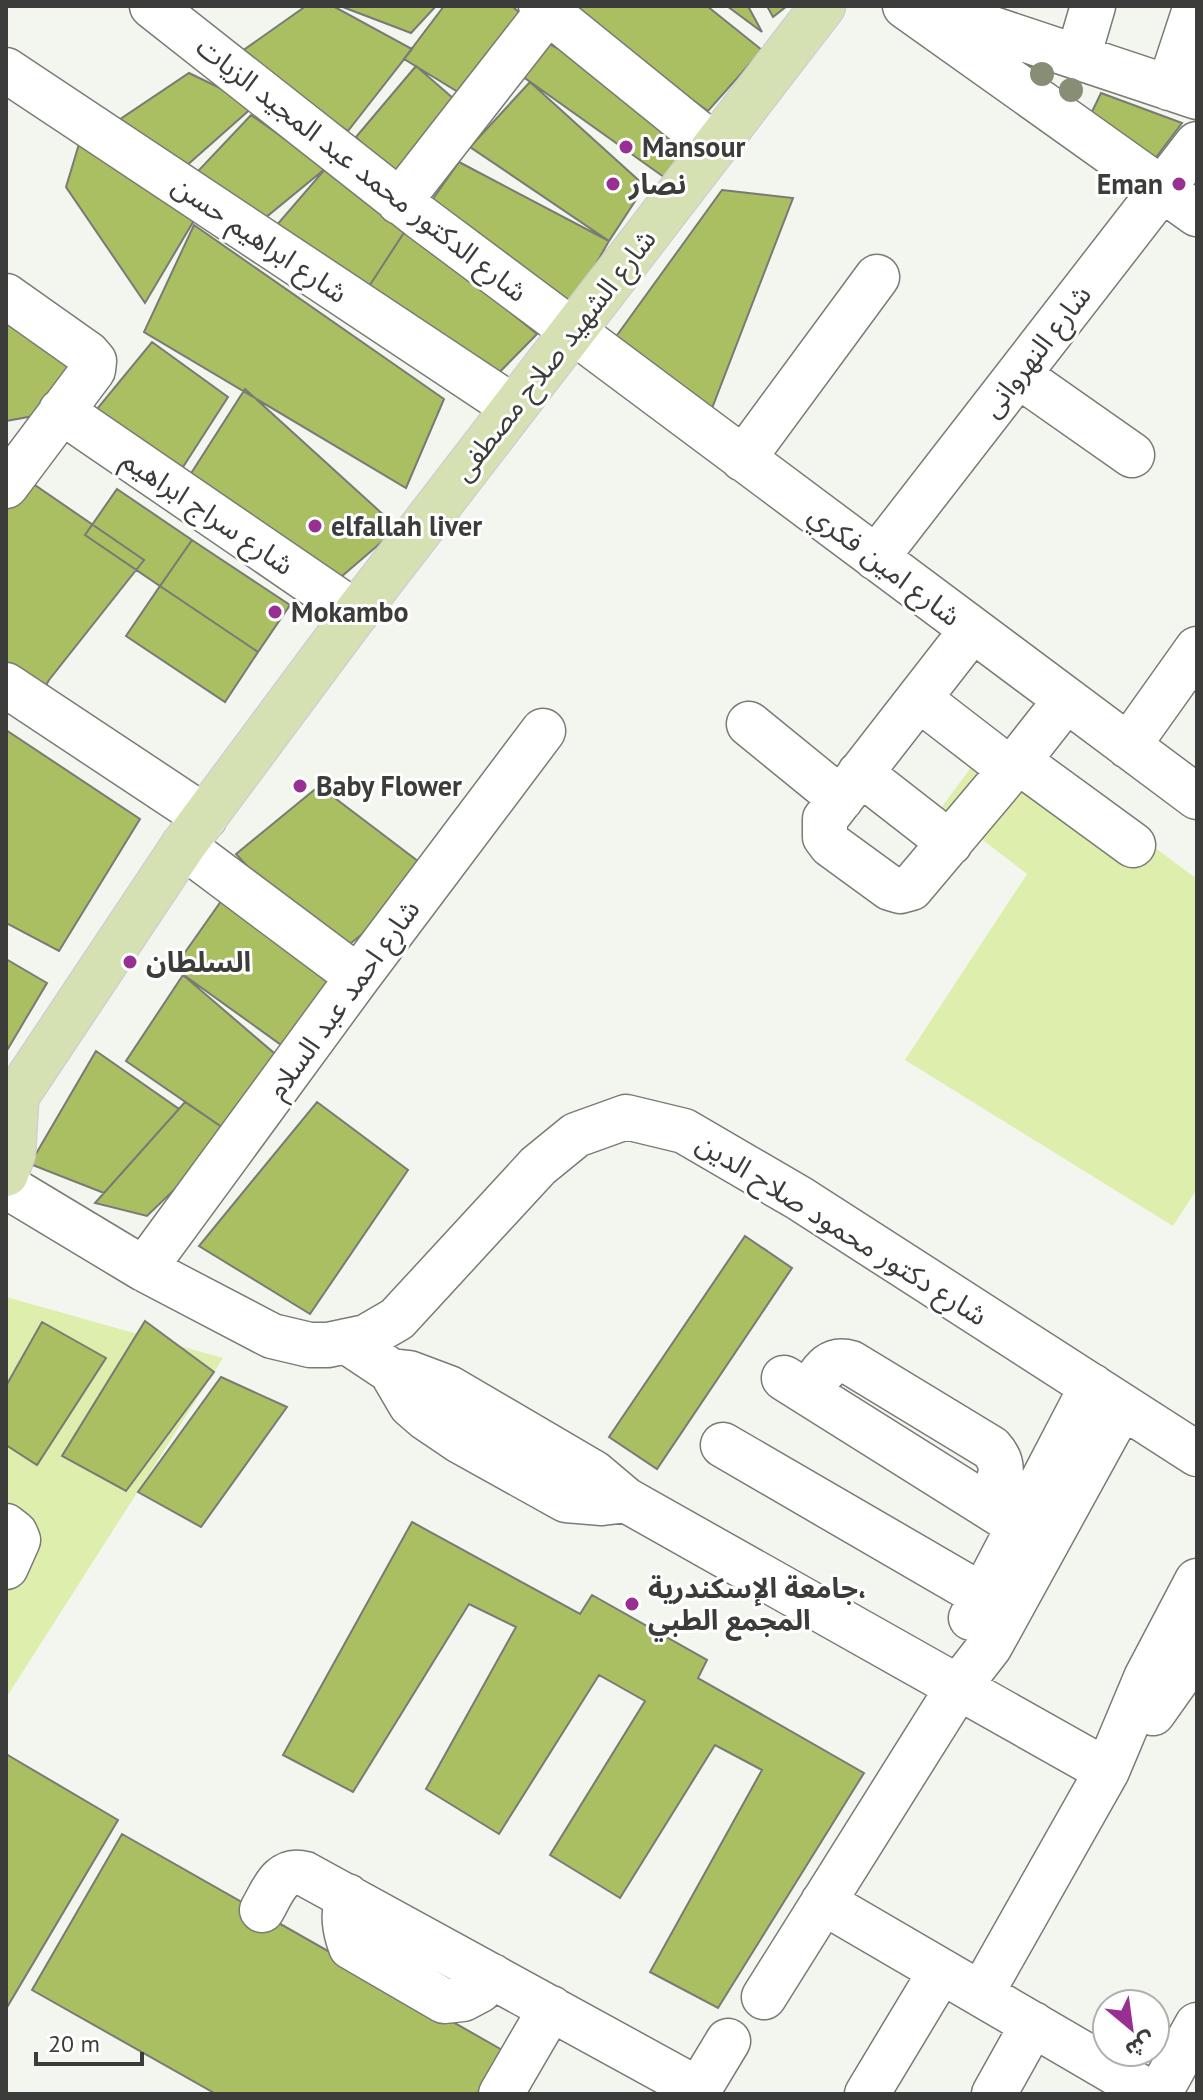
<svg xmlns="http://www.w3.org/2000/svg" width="1203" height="2100" font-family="'PT Sans','Noto Sans Arabic',sans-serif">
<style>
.green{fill:#ddeead}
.building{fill:#a9bf61;stroke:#797a75;stroke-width:2}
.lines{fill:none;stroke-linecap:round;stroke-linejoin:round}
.minor-casing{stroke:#797b75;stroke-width:47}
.major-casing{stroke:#d0d0d0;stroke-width:47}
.minor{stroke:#fff;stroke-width:44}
.major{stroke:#d5e1b3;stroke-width:44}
.tree{fill:#888d75}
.poi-dot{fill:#982f92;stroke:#fff;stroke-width:3}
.labels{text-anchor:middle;stroke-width:6;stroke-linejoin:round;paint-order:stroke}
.poi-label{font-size:28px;font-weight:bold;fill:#3c3d3a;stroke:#fff;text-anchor:start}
.street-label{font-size:28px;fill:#3c3d3a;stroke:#fff}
</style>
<rect width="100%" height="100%" fill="#f3f5ef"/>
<path class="green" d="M998,731l199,148v310l-24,37 -268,-166 122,-186 -86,-66z
M6,1297l217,61 -217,340z"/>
<path class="building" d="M306,6h27l79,43 -64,82 -113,-75z
M340,6h96l-25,27z
M444,6h68l24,21 -73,68 -59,-36z
M580,6h127l55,44 -54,61 -136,-95z
M727,6h21l14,26z
M767,6h20l-14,11z
M547,43l167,82 -46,55 -146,-104z
M416,66l45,39 -65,76 -40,-44z
M189,73l66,32 -70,62 -75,-41z
M530,82l115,104 -36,55 -139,-94z
M1101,93l81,30 -28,37 -65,-42z
M251,115l75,53 -61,50 -82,-31z
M79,144l120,68 -54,91 -79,-116z
M459,162l150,79 -47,83 -142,-107z
M326,168l81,60 -43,66 -95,-60z
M722,190l71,8 -84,218 -94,-78z
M194,225l250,174 -38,89 -262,-156z
M407,228l130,106 -60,61 -113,-101z
M6,314l73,50 -18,47 -55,10z
M152,342l76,55 -45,70 -100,-41z
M245,389l153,139 -57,49 -151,-102z
M16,472l128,88 -95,120 -8,14 -35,-20v-187z
M117,489l75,51 -32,46 -75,-51z
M192,540l98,65 -32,47 -98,-66z
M160,586l98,66 -33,50 -99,-66z
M6,730l134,89 -81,132 -53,-28z
M319,786l116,88 -102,84 -97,-104z
M224,897l104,83 -44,67 -110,-79z
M6,959l41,24 -41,69z
M183,975l98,84 -49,75 -106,-73z
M96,1051l83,58 -75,84 -74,-29z
M185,1102l47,32 -85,82 -52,-13z
M317,1102l91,68 -98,144 -111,-68z
M745,1236l47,32 -135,201 -48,-32z
M145,1321l69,51 -88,119 -64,-35z
M42,1322l64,36 -69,107 -31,-20v-59z
M221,1377l66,30 -86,120 -63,-35z
M412,1522l168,92 12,-19 115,65 -9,18 166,95 -146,235 -68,-36 112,-202 -47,-25 -95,153 -70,-43 95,-154 -46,-26 -100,159 -73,-45 90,-162 -47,-23 -116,188 -70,-37z
M6,1754l112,66 -112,189z
M122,1834l382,217 -25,43h-263l-184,-104z"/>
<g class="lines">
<defs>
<path id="minor" d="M152,6l268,211 777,580
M541,6l173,140
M905,6l292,208
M930,8l267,89
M1078,57l15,-51
M6,70l507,337
M1169,88l27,-82
M399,202l153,-196
M6,296l82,58 6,7 -1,9 -87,116
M1018,375l114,80
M61,411l295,202
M743,459l134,-182
M876,558l321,-414
M972,630l-147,189v18l6,8 59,43 10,3 11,-3 107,-127 48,-61
M6,685l199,132
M919,699l92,71
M749,724l92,75
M1128,746l69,-97
M1018,761l115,84
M860,773l90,70
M183,846l175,131
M6,1186l138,83 128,67 38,9h18l38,-8 31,-18 141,-153 38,-31 50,-18 58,14 115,67 398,256
M144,1269l214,-292 185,-246
M346,1341l45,30 18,2 40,15 145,85 32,27 481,271
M391,1371l20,34 15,13 34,23 106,59 36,3 24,-3
M784,1378l226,142
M808,1393c12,-17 19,-37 43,-30l140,85c19,21 6,34 -3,58
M723,1445l260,151
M6,1526l9,7 3,7 -12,27
M971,1618l121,-232
M1153,1713l44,-62
M347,1896c-4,19 -3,33 4,51l93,54 19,-2 17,-9 12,-14
M823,1902l329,192
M262,1910c11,-19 18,-43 43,-36l394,216
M981,1994l126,-223 39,-93 51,-97
M764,1997l195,-311 31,-40 132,-240
M501,2094l50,-86
M696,2094l32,-53
M867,2094l74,-123
M994,2094l39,-70
M1159,2094l38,-69"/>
<path id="major" d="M6,1112l177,-266 173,-233 467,-607
M6,1174l7,-22 3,-51"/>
</defs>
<use href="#minor" class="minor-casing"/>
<use href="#major" class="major-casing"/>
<use href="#minor" class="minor"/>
<use href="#major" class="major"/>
</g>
<g class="tree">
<circle cx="1042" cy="74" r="12"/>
<circle cx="1071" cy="90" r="12"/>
</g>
<g class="poi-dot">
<circle cx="626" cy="147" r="8"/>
<circle cx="613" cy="184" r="8"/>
<circle cx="1179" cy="184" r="8"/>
<circle cx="315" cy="526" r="8"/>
<circle cx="275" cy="612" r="8"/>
<circle cx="300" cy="786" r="8"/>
<circle cx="130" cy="962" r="8"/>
<circle cx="632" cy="1604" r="8"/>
</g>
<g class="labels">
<g class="poi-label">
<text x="642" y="157">Mansour</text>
<text x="629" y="194">نصار</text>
<text x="1163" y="194" text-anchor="end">Eman</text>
<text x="331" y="536">elfallah liver</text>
<text x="291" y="622">Mokambo</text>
<text x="316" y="796">Baby Flower</text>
<text x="146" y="972">السلطان</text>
<text x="648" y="1598">جامعة الإسكندرية،<tspan x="648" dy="32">المجمع الطبي</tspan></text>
</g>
<g class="street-label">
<text transform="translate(362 169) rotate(38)" y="10">شارع الدكتور محمد عبد المجيد الزيات</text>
<text transform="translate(260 239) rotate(34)" y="10">شارع ابراهيم حسن</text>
<text transform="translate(1036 351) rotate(-52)" y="10">شارع النهروانى</text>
<text transform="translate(554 355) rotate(-52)" y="10">شارع الشهيد صلاح مصطفى</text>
<text transform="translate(208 512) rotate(34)" y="10">شارع سراج ابراهيم</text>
<text transform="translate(885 565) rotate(37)" y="10">شارع امين فكري</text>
<text transform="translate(343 999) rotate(-54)" y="10">شارع احمد عبد السلام</text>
<text transform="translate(842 1229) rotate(32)" y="10">شارع دكتور محمود صلاح الدين</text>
</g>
</g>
<rect width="1203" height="2100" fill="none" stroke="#3c3d3a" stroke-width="16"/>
<g transform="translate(1131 2028) rotate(151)"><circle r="38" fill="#ffffff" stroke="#b1b1b0" stroke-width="2"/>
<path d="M0-6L14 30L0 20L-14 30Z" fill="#982f92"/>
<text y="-12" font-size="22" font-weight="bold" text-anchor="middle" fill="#3c3d3a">ش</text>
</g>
<path d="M36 2052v12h106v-12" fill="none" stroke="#3c3d3a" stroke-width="4"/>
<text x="48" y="2052" font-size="24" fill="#3c3d3a" stroke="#ffffff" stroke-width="6" paint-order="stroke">20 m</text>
</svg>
